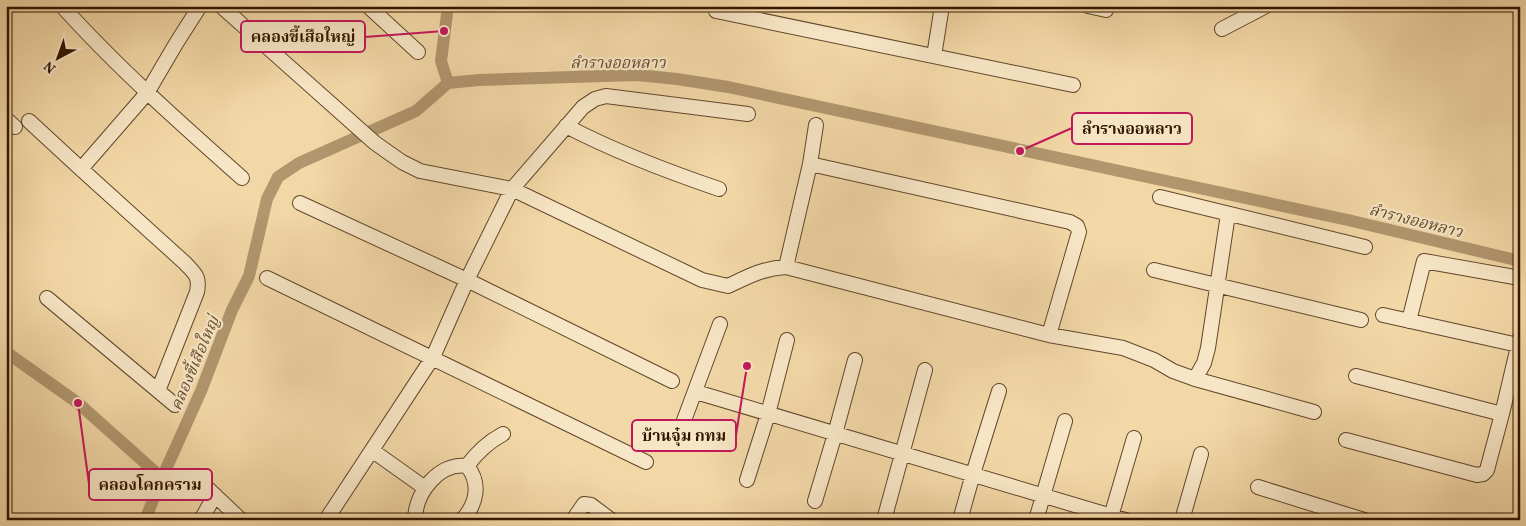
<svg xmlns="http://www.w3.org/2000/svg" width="1526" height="526" font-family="Vollkorn,'Noto Serif Thai',serif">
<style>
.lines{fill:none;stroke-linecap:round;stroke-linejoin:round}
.canal{stroke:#b1966e;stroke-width:12}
.street-casing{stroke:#62462a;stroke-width:16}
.street{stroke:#f7e6c6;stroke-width:14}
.labels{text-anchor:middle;stroke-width:4.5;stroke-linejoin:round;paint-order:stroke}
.water-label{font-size:16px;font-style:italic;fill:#65492c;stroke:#f7e6c6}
.leader{fill:none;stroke:#c2185b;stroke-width:2}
.callout-dot{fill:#c2185b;stroke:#f7e6c6;stroke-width:2}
.callout{fill:#f7e6c6;stroke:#c2185b;stroke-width:2}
.callout-label{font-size:16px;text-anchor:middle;font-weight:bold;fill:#321500}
</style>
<rect width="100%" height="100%" fill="#f3d8a7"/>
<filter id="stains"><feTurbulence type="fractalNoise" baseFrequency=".004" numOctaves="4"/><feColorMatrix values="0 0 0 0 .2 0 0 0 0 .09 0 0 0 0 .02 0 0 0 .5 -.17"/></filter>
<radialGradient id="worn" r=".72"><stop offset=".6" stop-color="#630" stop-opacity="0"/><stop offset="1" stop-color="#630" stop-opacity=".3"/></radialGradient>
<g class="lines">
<path class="canal" d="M448,83l31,-3 158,-5 40,4 51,8 620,133 172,41
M448,83l-7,-22 7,-55
M6,352l72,51 84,75
M145,520l17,-42 39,-87 31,-81 17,-34 18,-77 11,-22 21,-14 117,-52 32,-28"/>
<defs>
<path id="street" d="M62,6c56,62 118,117 180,172
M221,6l154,137 27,19 18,9 92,18 190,91 26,6c19,-9 35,-18 58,-19l263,68 74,13 31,12 19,11 22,8 119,33
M368,6l50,46
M1088,6l18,4
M716,11l357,74
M1222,29l44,-23
M934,56l8,-50
M6,119l9,8
M29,121l52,48 104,94c10,11 15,13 12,29l-39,99
M566,126c50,26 100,45 153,63
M810,164l260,58 7,4 2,6 -30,103
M81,169l66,-76 30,-51 23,-36
M1160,197l205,50
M300,203l167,77 205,101
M786,267l24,-103 6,-39
M1154,270l207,50
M267,278l379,184
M47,298l128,107
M1383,315l135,30
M1409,321l15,-60 96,17
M1356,376l146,38
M1195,379l9,-16 4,-15 20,-134
M696,392l429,128
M683,423l37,-99
M1346,440l131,35 6,-1 4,-4 15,-56 18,-76
M373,451l52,37
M467,466c11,-15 21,-24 36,-32
M747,480l21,-66 19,-74
M201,482l40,38
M1258,487l106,33
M815,501l20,-67 20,-74
M201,520l14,-25
M326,520l107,-163 34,-77 45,-91 71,-82 12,-8 11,-3 142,18
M415,520c0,-27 24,-58 52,-54 14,17 10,38 -5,54
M573,520l11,-16 7,1 20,15
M884,520l41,-150
M960,520l13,-46 26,-83
M1036,520l29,-99
M1110,520l24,-82
M1182,520l19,-66"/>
</defs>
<use href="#street" class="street-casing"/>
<use href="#street" class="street"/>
</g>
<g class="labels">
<g class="water-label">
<text x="618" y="68">ลำรางออหลาว</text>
<text transform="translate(1416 220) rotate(14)" y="6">ลำรางออหลาว</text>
<text transform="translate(194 363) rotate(-67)" y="6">คลองขี้เสือใหญ่</text>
</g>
</g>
<path class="leader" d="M444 31L365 37M1020 151L1072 128M747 366L736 435M78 403L89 484"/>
<g class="callout-dot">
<circle cx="444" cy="31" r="5"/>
<circle cx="1020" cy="151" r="5"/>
<circle cx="747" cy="366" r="5"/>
<circle cx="78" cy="403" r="5"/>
</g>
<g class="callout">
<rect x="241" y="21" width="124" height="31" rx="5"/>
<rect x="1072" y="113" width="120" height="31" rx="5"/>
<rect x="632" y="420" width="104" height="31" rx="5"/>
<rect x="89" y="469" width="123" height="31" rx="5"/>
</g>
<g class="callout-label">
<text x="303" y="42">คลองขี้เสือใหญ่</text>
<text x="1132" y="134">ลำรางออหลาว</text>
<text x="684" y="441">บ้านจุ๋ม กทม</text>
<text x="150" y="490">คลองโคกคราม</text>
</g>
<rect width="1526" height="526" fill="none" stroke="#f3d8a7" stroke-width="25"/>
<rect x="8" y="8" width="1511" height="511" fill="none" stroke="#321500" stroke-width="2.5"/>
<rect x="12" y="12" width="1501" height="501" fill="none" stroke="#321500"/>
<g transform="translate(58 58) rotate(221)" stroke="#f7e6c6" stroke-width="4" paint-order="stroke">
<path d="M0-4L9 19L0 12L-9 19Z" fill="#321500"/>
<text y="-8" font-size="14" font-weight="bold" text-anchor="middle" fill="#321500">N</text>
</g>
<rect width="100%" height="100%" filter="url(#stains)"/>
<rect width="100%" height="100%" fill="url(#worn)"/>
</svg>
